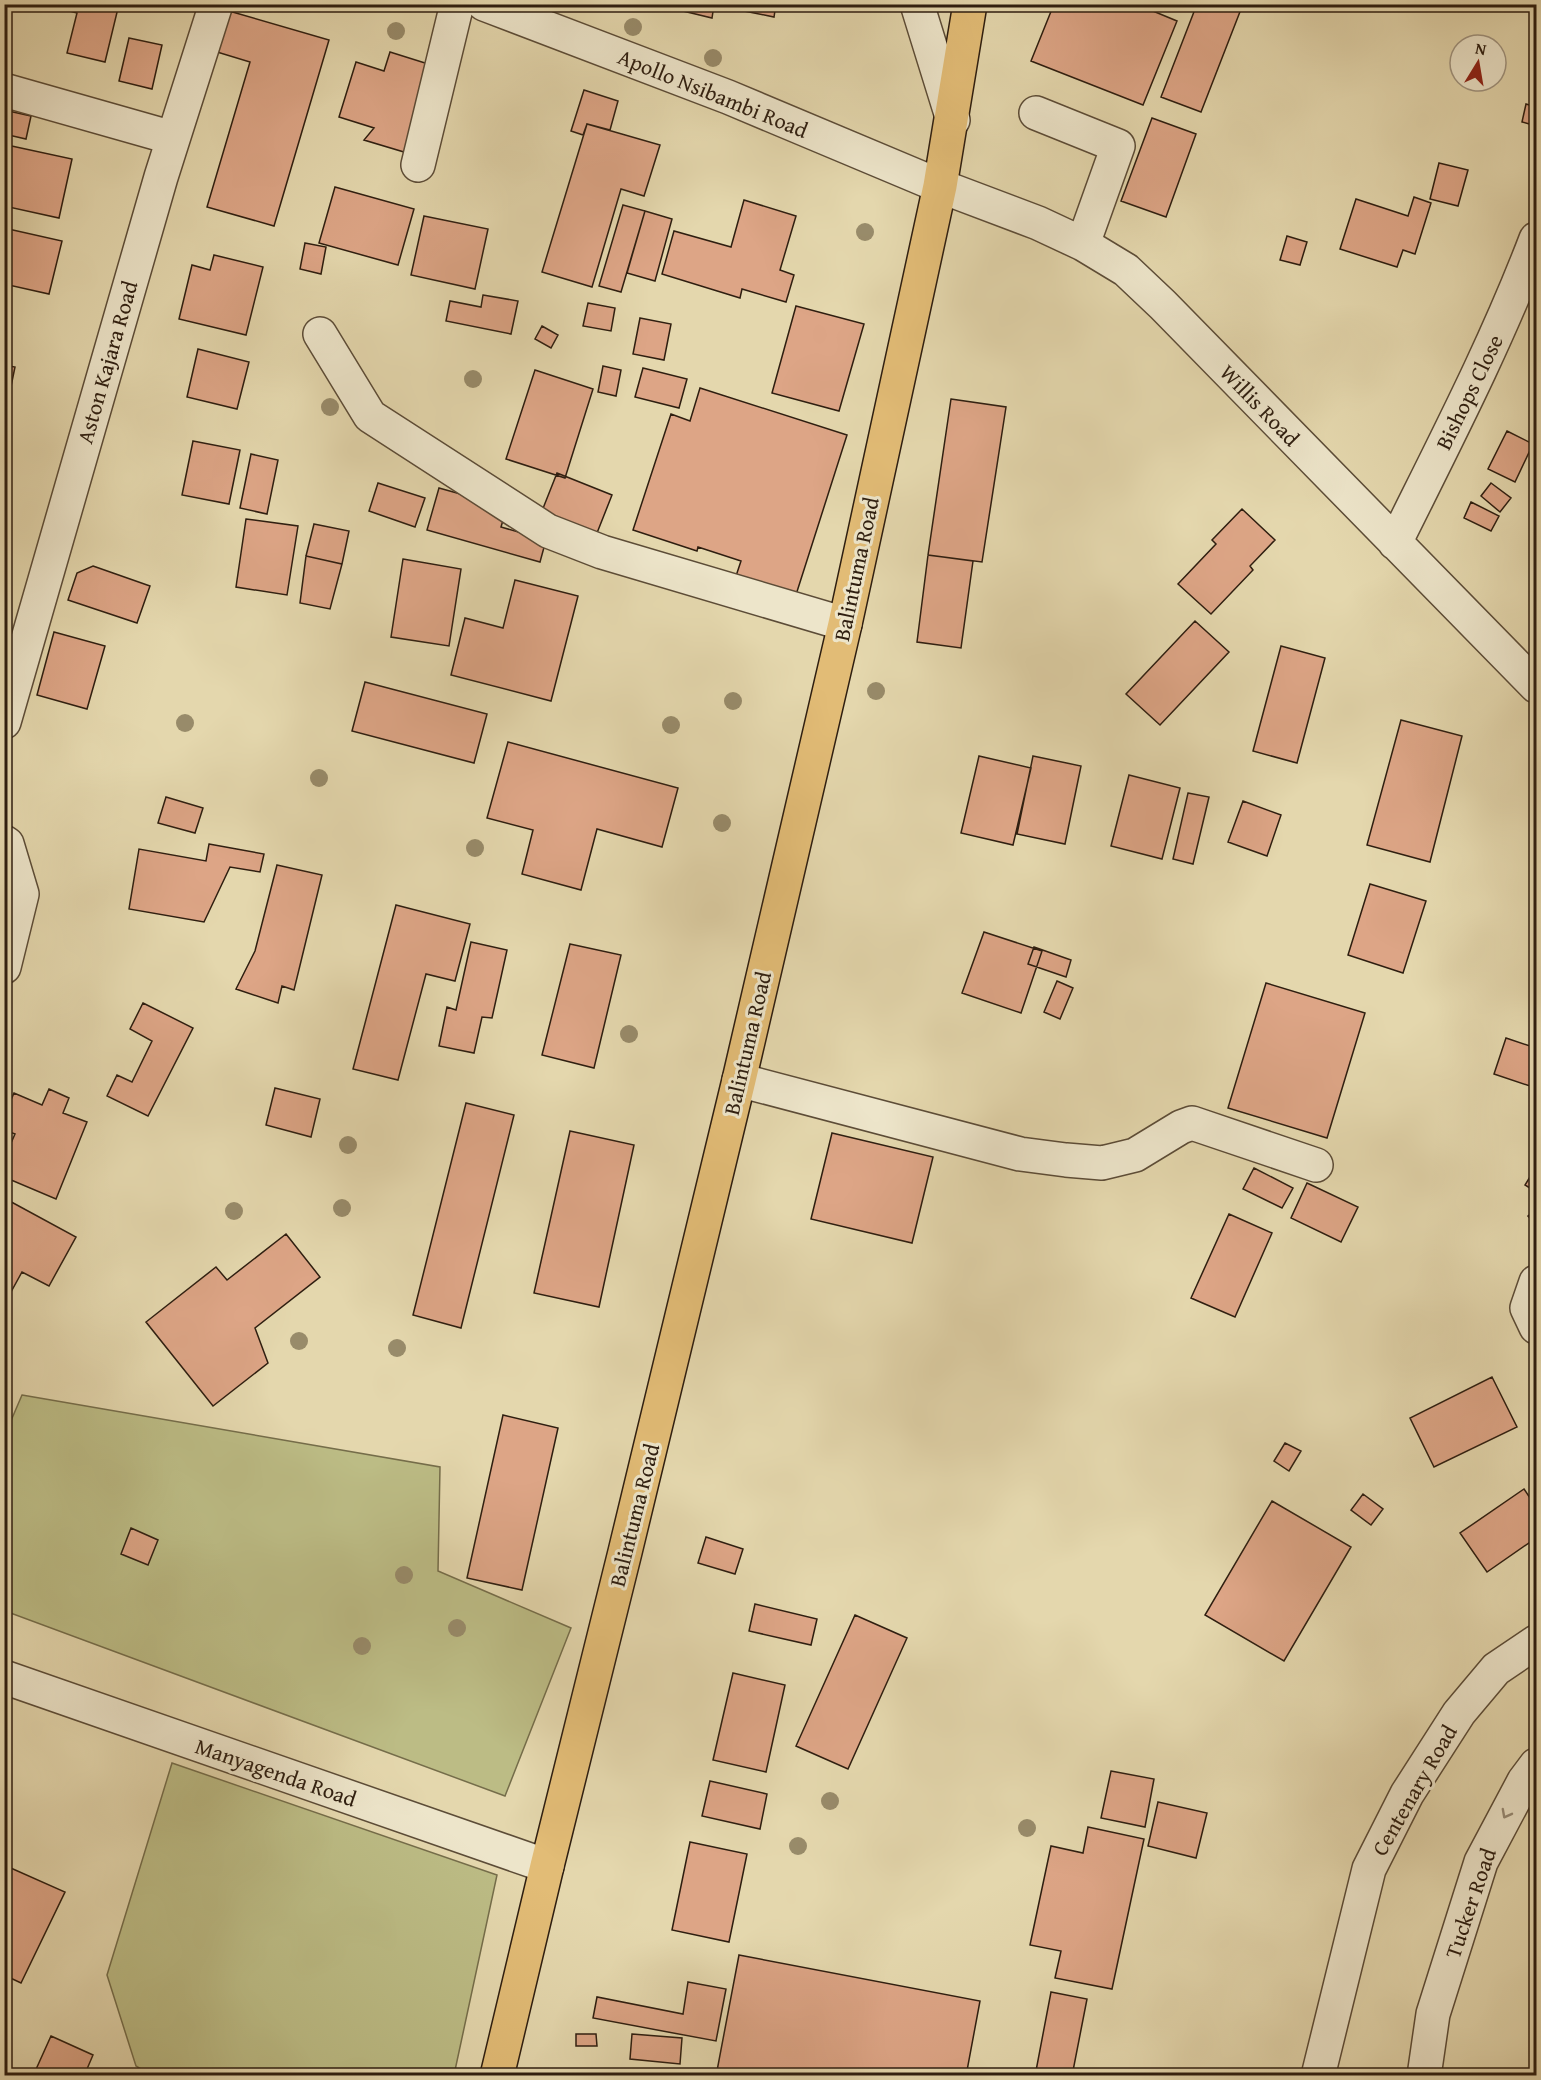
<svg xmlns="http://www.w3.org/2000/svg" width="1541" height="2080" font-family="'Gentium Book Plus',serif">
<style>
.green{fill:#bcbc85;stroke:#756d4a;stroke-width:1.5}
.building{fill:#dda586;stroke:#2e1e10;stroke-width:1.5}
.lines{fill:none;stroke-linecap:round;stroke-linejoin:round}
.minor-casing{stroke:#5c4c37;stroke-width:36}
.major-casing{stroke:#2e1e10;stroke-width:36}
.minor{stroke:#ede5ca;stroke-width:33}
.major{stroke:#e2bc76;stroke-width:33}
.tree{fill:#988b6a}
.oneway{stroke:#978b76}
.labels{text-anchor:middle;stroke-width:6;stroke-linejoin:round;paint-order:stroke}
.street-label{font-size:22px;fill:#2e1e10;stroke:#ede5ca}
</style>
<rect width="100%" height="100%" fill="#e4d7ad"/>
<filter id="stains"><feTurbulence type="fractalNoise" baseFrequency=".00333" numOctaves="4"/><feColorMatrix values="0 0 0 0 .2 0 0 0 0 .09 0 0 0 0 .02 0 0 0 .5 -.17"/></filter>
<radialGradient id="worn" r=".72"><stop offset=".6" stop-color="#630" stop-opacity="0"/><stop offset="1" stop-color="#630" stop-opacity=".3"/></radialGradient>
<path class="green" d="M22,1395l418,72 -2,104 133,57 -66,168 -500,-185 -1,-174z
M172,1763l325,112 -43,200 -302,1 -16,-10 -29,-91z"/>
<path class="building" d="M44,4h75l-14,58 -38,-9 10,-40z
M654,4h122l-2,13 -60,-12 -2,13z
M1054,4h82l41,17 -34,84 -112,-44z
M1197,4h46l-42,108 -40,-15z
M229,11l100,29 -55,186 -67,-19 43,-145 -33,-10z
M129,38l33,7 -10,44 -33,-8z
M390,52l51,16 -27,87 -50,-15 10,-12 -35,-11 17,-55 28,9z
M584,90l34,11 -8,29 -23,-6 -4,11 -12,-4z
M1526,104l10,3 -3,18 -11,-3z
M4,110l27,6 -5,23 -22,-5z
M1152,118l44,16 -30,83 -45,-16z
M587,124l73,21 -16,51 -23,-7 -29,98 -50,-15z
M7,145l65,14 -13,59 -55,-12v-51z
M1439,163l29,7 -10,36 -28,-7z
M335,187l79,22 -16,56 -79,-22z
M1414,197l17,6 -16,51 -12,-4 -6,17 -57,-18 16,-50 52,17z
M744,200l52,16 -16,54 14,5 -8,27 -44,-13 -2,9 -78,-24 12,-43 57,16z
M623,205l22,6 -24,81 -22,-6z
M645,211l27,8 -17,62 -28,-8z
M424,216l64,13 -13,60 -64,-14z
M4,228l58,13 -13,53 -45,-10z
M1287,236l20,6 -7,23 -20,-5z
M305,243l21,4 -5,27 -21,-5z
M214,255l49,12 -17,68 -67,-16 13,-54 18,5z
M483,295l35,6 -7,33 -65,-13 4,-20 31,6z
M588,303l27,5 -4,23 -28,-5z
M796,306l68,18 -25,87 -67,-18z
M640,318l31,6 -7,36 -31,-6z
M542,326l16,9 -7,13 -16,-9z
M198,349l51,13 -12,47 -50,-12z
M4,365l11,2 -11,53z
M603,366l18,4 -5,26 -18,-4z
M643,368l44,11 -8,29 -44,-11z
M535,370l58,19 -28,89 -59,-19z
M700,388l147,47 -53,166 -60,-19 7,-21 -43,-14 -1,4 -64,-21 38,-116 19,7z
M951,399l55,8 -24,155 -54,-7z
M1507,431l26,13 -18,38 -27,-13z
M193,441l47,9 -11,54 -47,-9z
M251,454l27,6 -11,54 -27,-6z
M557,473l55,22 -17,43 -55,-22z
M378,483l47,15 -10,29 -46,-16z
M1491,483l20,15 -11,14 -19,-16z
M439,488l68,19 -6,20 45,13 -6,22 -113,-32z
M1471,502l28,14 -8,15 -27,-13z
M1242,509l33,31 -25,26 3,4 -42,44 -33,-30 38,-40 -4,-4z
M246,519l52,7 -11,69 -51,-8z
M314,524l35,7 -7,33 -36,-8z
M928,555l45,6 -12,87 -44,-6z
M306,556l36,8 -12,45 -30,-6z
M403,559l58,10 -12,77 -58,-9z
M93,566l57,20 -13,37 -69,-23 9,-27z
M515,580l63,16 -27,105 -100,-26 14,-57 38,10z
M1195,621l34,31 -69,73 -34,-31z
M54,632l51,14 -18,63 -50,-14z
M1281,646l44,12 -28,105 -44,-12z
M365,682l122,32 -13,49 -122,-32z
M1401,720l61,16 -32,126 -63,-17z
M508,742l170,46 -16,59 -65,-18 -16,61 -59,-16 11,-44 -46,-12z
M979,756l52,12 -18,77 -52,-12z
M1033,756l48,10 -16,78 -48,-10z
M1129,775l51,13 -18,71 -51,-13z
M1188,793l21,4 -16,67 -20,-5z
M166,797l37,11 -8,25 -37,-10z
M1243,801l38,14 -14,41 -39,-14z
M209,844l55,10 -4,18 -30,-5 -26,55 -75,-13 10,-60 67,12z
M277,865l45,10 -28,115 -12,-4 -4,17 -42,-14 19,-38z
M1370,884l56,17 -23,72 -55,-18z
M396,905l74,19 -15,57 -29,-7 -28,106 -45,-11z
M984,932l58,19 -21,62 -59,-20z
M471,942l36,8 -15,68 -10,-1 -8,36 -35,-7 8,-39 9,3z
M570,944l51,11 -27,113 -52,-13z
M1034,947l37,13 -5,17 -38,-13z
M1057,981l16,7 -13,31 -16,-7z
M1266,983l99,30 -38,125 -99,-30z
M143,1003l50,25 -45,88 -41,-20 10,-21 15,7 20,-41 -22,-12z
M1506,1038l30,10v40l-42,-14z
M275,1088l45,11 -9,38 -45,-12z
M49,1089l20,9 -6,15 24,9 -31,77 -52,-22v-18l11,-25 -11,-4v-14l10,-23 28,12z
M466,1103l48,12 -53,213 -48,-13z
M570,1131l64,14 -35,162 -65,-14z
M832,1133l101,24 -21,86 -101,-24z
M1536,1167v25l-11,-7z
M1254,1168l39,20 -11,20 -39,-19z
M1307,1183l51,24 -17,35 -50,-24z
M4,1198l72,39 -27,49 -27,-14 -16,29 -2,-1z
M1536,1209v16l-8,-9z
M1229,1214l43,19 -37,84 -44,-19z
M286,1234l34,43 -65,51 13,35 -55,43 -67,-84 70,-55 11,13z
M1492,1377l25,50 -83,40 -24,-49z
M503,1415l55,13 -36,162 -55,-12z
M1285,1443l16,8 -12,20 -15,-10z
M1524,1489l12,18v31l-49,34 -27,-39z
M1363,1494l20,15 -12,16 -20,-15z
M1272,1501l79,46 -67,114 -79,-46z
M131,1528l27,12 -10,25 -27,-11z
M706,1537l37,12 -8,25 -37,-11z
M755,1604l62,15 -6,26 -62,-14z
M855,1615l52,23 -59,131 -52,-23z
M733,1673l52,12 -19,87 -53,-12z
M1111,1771l43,8 -9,48 -44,-9z
M710,1781l57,13 -7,35 -58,-13z
M1158,1802l49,11 -11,45 -48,-12z
M1088,1827l56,12 -32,150 -57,-11 6,-27 -31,-6 21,-99 32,7z
M690,1842l57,12 -18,88 -57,-12z
M4,1865l61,27 -44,91 -17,-8z
M739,1955l241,46 -14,75h-250z
M688,1982l38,7 -10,52 -123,-23 4,-21 86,17z
M1051,1992l36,7 -15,77h-37z
M576,2034h20l1,12h-21z
M632,2034l50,4 -2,26 -50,-5z
M51,2036l42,19 -9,21h-51z
M544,2069h154v7h-154z"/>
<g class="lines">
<defs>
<path id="minor" d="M484,4l244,93 212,89 98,37 45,21 43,26 37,35 373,381
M917,4l36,116
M4,90l169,48
M1036,113l82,33 -35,98
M418,165l39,-161
M320,334l50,82 178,115 54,21 243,72
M1395,543c50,-101 101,-199 141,-304
M4,722l157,-545 55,-173
M4,842l3,2 15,50 -18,73
M739,1080l281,74 46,6 36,3 33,-8 46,-28 11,-4 124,42
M1536,1282l-9,26 9,19
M4,1677l543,189
M1318,2076l51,-207 38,-75 52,-81 37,-44 40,-27
M1424,2076l9,-62 48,-152 43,-81 12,-16"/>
<path id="major" d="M497,2076l50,-210 78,-314 114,-472 106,-456 95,-438 30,-182"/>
</defs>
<use href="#minor" class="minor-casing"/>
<use href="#major" class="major-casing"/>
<use href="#minor" class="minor"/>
<use href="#major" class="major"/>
</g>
<g class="tree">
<circle cx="633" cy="27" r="9"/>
<circle cx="396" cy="31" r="9"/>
<circle cx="713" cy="58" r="9"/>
<circle cx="865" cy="232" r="9"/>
<circle cx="473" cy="379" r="9"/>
<circle cx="330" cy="407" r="9"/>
<circle cx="876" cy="691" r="9"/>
<circle cx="733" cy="701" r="9"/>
<circle cx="185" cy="723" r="9"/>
<circle cx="671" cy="725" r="9"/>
<circle cx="319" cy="778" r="9"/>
<circle cx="722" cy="823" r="9"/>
<circle cx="475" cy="848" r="9"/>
<circle cx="629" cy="1034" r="9"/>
<circle cx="348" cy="1145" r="9"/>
<circle cx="342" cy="1208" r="9"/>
<circle cx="234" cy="1211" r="9"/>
<circle cx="299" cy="1341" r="9"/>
<circle cx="397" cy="1348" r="9"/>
<circle cx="404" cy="1575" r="9"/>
<circle cx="457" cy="1628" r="9"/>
<circle cx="362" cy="1646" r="9"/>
<circle cx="830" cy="1801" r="9"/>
<circle cx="1027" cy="1828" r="9"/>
<circle cx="798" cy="1846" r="9"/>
</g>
<defs><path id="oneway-chevron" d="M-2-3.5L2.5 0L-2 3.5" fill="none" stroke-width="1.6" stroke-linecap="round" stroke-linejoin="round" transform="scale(1.5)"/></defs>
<use class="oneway" href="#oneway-chevron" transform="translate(1506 1814) rotate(118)"/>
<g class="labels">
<g class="street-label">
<text transform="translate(713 93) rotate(22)" y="8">Apollo Nsibambi Road</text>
<text transform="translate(107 362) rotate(-74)" y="8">Aston Kajara Road</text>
<text transform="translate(1469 392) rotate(-64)" y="8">Bishops Close</text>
<text transform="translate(1260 405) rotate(46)" y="8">Willis Road</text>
<text transform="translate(856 569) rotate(-78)" y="8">Balintuma Road</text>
<text transform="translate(747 1043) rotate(-77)" y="8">Balintuma Road</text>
<text transform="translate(634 1515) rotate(-76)" y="8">Balintuma Road</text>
<text transform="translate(276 1772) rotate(19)" y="8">Manyagenda Road</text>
<text transform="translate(1414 1790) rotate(-60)" y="8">Centenary Road</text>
<text transform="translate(1470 1903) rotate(-71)" y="8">Tucker Road</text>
</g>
</g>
<rect width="1541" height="2080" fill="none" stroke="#e4d7ad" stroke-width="24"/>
<rect x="6" y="6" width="1529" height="2068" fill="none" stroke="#2e1e10" stroke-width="3"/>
<rect x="12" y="12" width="1517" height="2056" fill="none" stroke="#2e1e10" stroke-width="1.5"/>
<g transform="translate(1478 63) rotate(11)"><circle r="28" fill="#ede5ca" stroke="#a19580" stroke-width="1.5"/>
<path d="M0-4.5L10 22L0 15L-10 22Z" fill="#8f2418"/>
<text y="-9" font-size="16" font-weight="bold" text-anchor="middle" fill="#2e1e10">N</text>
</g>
<rect width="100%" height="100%" filter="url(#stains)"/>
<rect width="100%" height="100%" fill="url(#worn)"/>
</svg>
